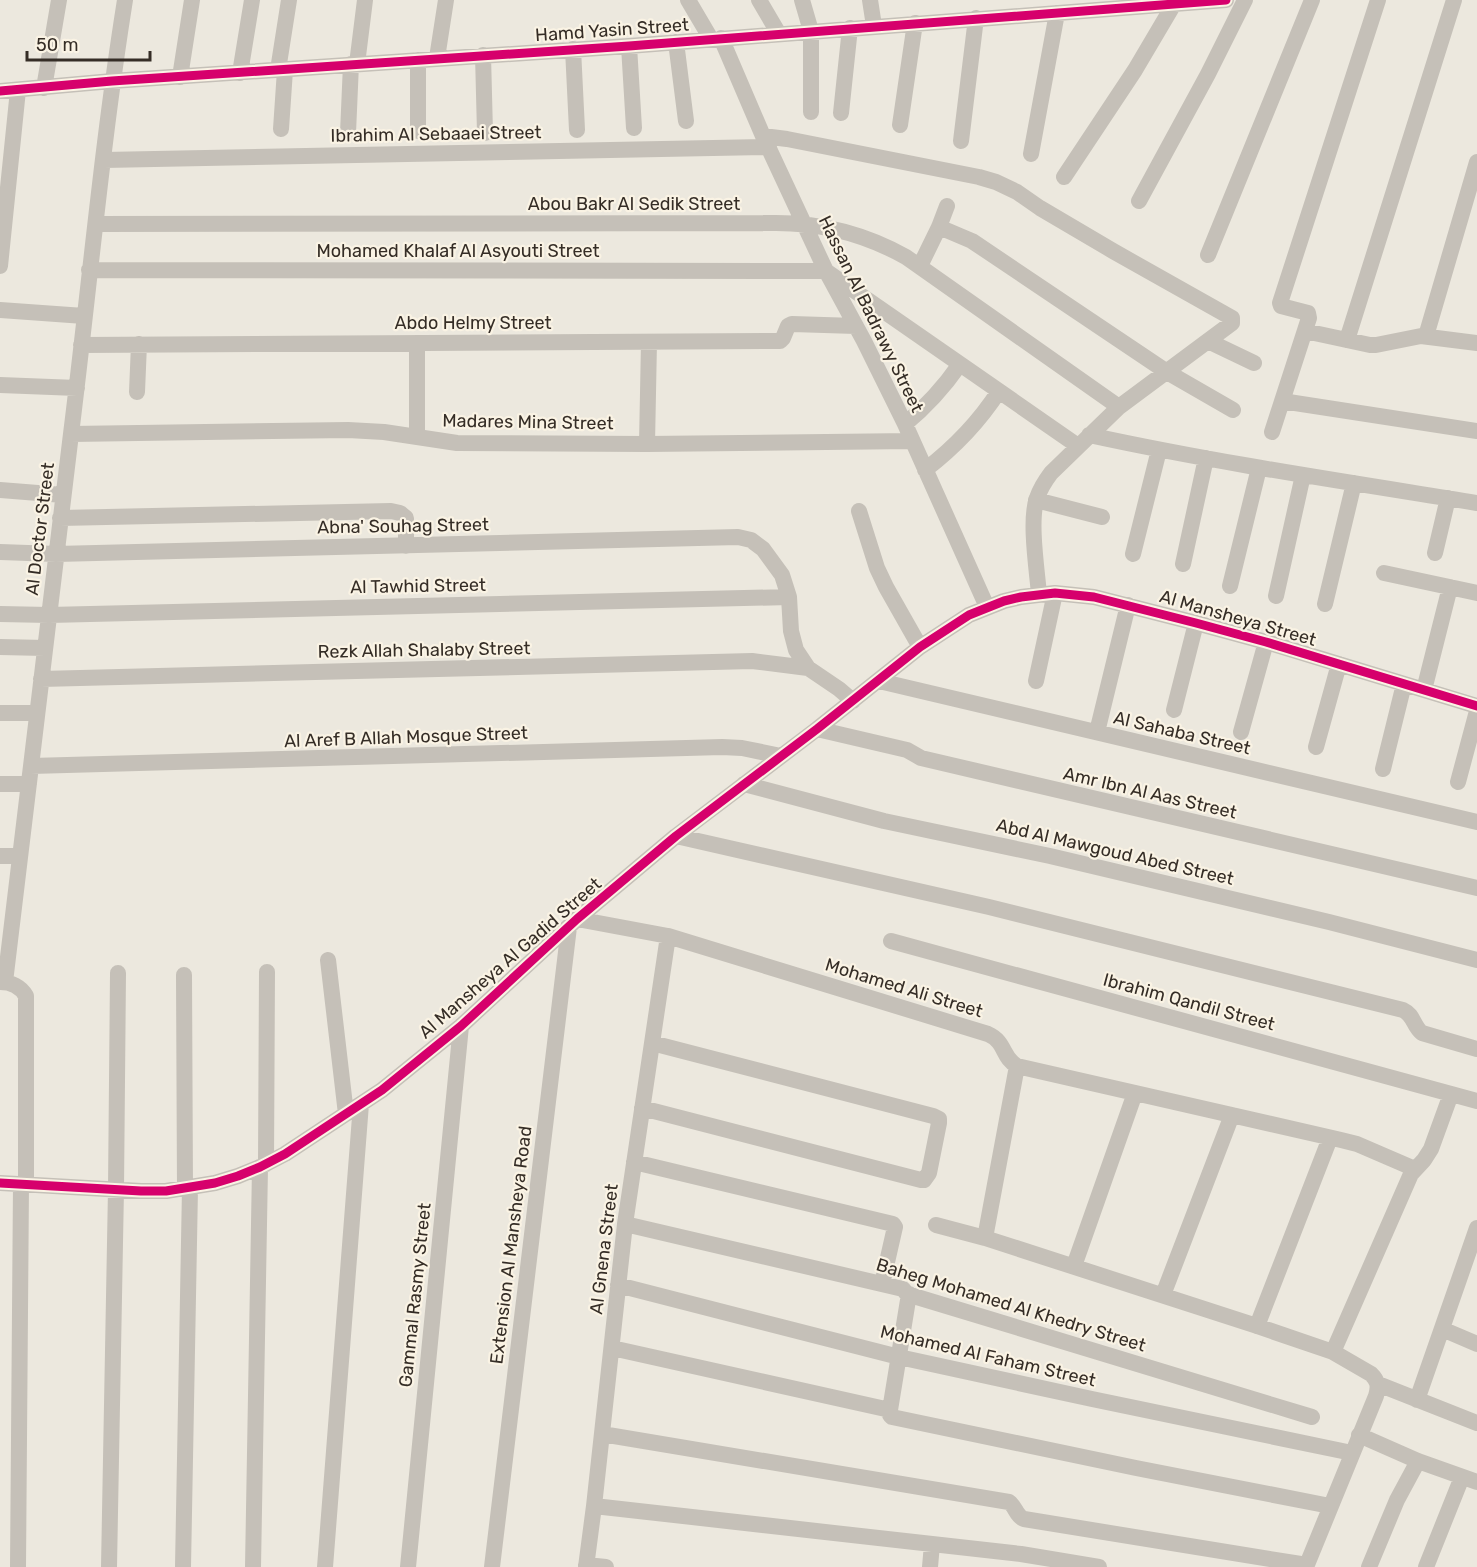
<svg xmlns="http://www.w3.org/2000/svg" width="1477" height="1567" font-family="Rubik,sans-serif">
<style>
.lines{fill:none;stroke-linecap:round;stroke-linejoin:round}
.minor{stroke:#c5c0b8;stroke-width:16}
.cycleway-casing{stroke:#faf3e4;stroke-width:13}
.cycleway{stroke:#d6006c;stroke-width:9}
.labels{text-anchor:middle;stroke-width:4.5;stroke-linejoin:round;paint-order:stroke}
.street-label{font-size:18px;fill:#352d26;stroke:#faf3e4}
</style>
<rect width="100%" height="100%" fill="#ece8de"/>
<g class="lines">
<path class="minor" d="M688,0l23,39
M759,0l20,34
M802,0l9,31v81
M870,0l4,26
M721,38l42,98 63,135 38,70 41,83 82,183
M676,42l10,79
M629,46l5,82
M573,49l4,81
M483,55l2,78
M437,58l9,-58
M357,64l8,-64
M278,70l11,-70
M240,73l12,-73
M180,77l12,-77
M44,88l15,-88
M0,91l112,-10 517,-35 597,-46
M841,113l9,-85
M900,125l15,-102
M281,129l4,-59
M418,131v-71
M348,133l3,-69
M763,136l24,3 192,38 17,5 21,10 23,16 73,43 119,67v5l-113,84 -68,66c-6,8 -11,16 -14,25 -8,22 0,72 2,96
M961,141l15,-123
M1031,154l26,-141
M104,160l665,-13
M1064,177l71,-107 39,-66
M1139,201l69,-127 37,-74
M96,224l680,-1c47,0 89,11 130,34l213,150
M939,227l33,14 195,131 66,38
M1208,255l104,-255
M0,266l18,-176
M920,266l19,-39 8,-21
M89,270l737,1 252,175
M0,310l84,6
M1305,331l65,14h6l45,-9 56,7
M1426,336l51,-174
M1347,340l107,-340
M1208,341l46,22
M417,343v94
M81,345l699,-4 3,-3 5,-12 4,-2 64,2
M0,385l77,3
M137,392l2,-48
M1282,401l195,30
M905,424c22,-18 39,-37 55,-60
M1272,432l37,-114 -1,-5 -27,-7 -1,-3 98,-303
M71,434l277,-4 36,2 73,11 190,1 265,-3
M1089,435c129,28 258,47 388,68
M647,444l2,-102
M925,470c30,-23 54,-48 74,-79
M0,490l63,5
M1036,500l66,17
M859,511l18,57 9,19 34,60
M60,518l331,-7 9,2 6,5v28
M0,552l56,2 682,-17 13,3 12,9 19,26 7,22 2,34 5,19 12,18 31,21 14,12
M1435,553l13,-55
M1133,554l26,-104
M1183,564l23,-106
M1384,573l93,20
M1230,586l29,-118
M1276,596l27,-121
M1325,604l29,-121
M0,614l49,1 740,-18
M0,647l45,1
M41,679l711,-18 56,7
M879,681l598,141
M1036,681l19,-88
M1424,690l26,-103
M1174,710l22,-87
M0,713h37
M817,729l90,21 14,8 556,130
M1097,732l31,-127
M1241,732l25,-90
M1316,747l23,-83
M31,766l691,-19 20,1 39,8
M1383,769l21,-85
M1458,782l19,-71
M0,784h29
M744,784l140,37 166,35 279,66 148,38
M676,836l313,71 414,103c11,5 10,16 19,23l55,16
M0,856h20
M577,919l91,17 320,98c18,8 14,24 29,32l324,74 16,4 58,25
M891,941l586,160
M328,960l18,154
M184,975l1,214
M0,982c11,0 21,5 26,14v188
M5,982c21,-182 44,-365 66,-548 18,-144 31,-290 54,-434
M642,1108l279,72h3l5,-7 10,-50v-4l-6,-3 -281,-73
M634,1162l259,62 2,3 -13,57
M266,1164l1,-192
M0,1183l141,8h25l49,-8 23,-7 22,-9 25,-13 97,-64 79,-64 116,-107 99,-83 141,-107 103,-82 49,-32 35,-14 17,-4 34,-4 39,4 102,26 70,19 211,64
M625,1224l278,65 4,5 405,123
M936,1225l49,13 272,88 76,26 38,22c7,7 8,12 5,22l-70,171
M985,1238l32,-172
M1074,1266l61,-173
M618,1285l281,72 193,42 260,54
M909,1294l-19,116v5l2,2 244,51 194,38
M1163,1295l69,-180
M1257,1326l73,-188
M1442,1329l35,15
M612,1348l278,62
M1333,1352l78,-178 13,-14 7,-11 20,-55
M1378,1384l99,39
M1417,1400l60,-172
M602,1434l407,68c7,5 7,14 15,17l283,46
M1359,1435l59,26 59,21
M594,1506l427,48 78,13
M586,1565l20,2
M18,1567l3,-383
M109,1567l7,-378 2,-216
M183,1567l7,-379
M253,1567l7,-400
M325,1567l36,-463
M408,1567l53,-541
M492,1567l77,-640
M586,1567l8,-61 31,-282 43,-288
M930,1567l2,-23
M1369,1567l28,-67 21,-39
M1426,1567l36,-90"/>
<defs>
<path id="cycleway" d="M0,91l112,-10 517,-35 597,-46
M0,1183l141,8h25l49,-8 23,-7 22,-9 25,-13 97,-64 79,-64 116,-107 99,-83 141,-107 103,-82 49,-32 35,-14 17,-4 34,-4 39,4 102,26 70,19 211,64"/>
</defs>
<use href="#cycleway" class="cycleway-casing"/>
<use href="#cycleway" class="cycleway"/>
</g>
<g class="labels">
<g class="street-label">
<text transform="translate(612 30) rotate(-4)" y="6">Hamd Yasin Street</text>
<text transform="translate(436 134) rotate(-1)" y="6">Ibrahim Al Sebaaei Street</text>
<text x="634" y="210">Abou Bakr Al Sedik Street</text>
<text x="458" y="257">Mohamed Khalaf Al Asyouti Street</text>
<text transform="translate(871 314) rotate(64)" y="6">Hassan Al Badrawy Street</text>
<text x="473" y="329">Abdo Helmy Street</text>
<text transform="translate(528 422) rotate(1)" y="6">Madares Mina Street</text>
<text transform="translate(403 526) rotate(-1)" y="6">Abna' Souhag Street</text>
<text transform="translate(40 529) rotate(-83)" y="6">Al Doctor Street</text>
<text transform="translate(418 586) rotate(-1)" y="6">Al Tawhid Street</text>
<text transform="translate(1238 618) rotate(16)" y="6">Al Mansheya Street</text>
<text transform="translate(424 650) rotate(-1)" y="6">Rezk Allah Shalaby Street</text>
<text transform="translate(1182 733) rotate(13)" y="6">Al Sahaba Street</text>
<text transform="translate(406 737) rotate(-2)" y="6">Al Aref B Allah Mosque Street</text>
<text transform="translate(1150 793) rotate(13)" y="6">Amr Ibn Al Aas Street</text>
<text transform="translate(1115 852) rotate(13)" y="6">Abd Al Mawgoud Abed Street</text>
<text transform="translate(510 958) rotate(-41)" y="6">Al Mansheya Al Gadid Street</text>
<text transform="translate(904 988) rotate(17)" y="6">Mohamed Ali Street</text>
<text transform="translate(1189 1002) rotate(15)" y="6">Ibrahim Qandil Street</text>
<text transform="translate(511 1245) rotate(-83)" y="6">Extension Al Mansheya Road</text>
<text transform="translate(604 1249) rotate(-83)" y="6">Al Gnena Street</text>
<text transform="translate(415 1295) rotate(-84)" y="6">Gammal Rasmy Street</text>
<text transform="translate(1011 1305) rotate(17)" y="6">Baheg Mohamed Al Khedry Street</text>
<text transform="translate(988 1356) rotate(13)" y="6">Mohamed Al Faham Street</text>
</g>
</g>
<path d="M27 51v9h123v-9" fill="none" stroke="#352d26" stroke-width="3"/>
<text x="36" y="51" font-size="18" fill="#352d26" stroke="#faf3e4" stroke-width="4.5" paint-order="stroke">50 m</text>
</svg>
